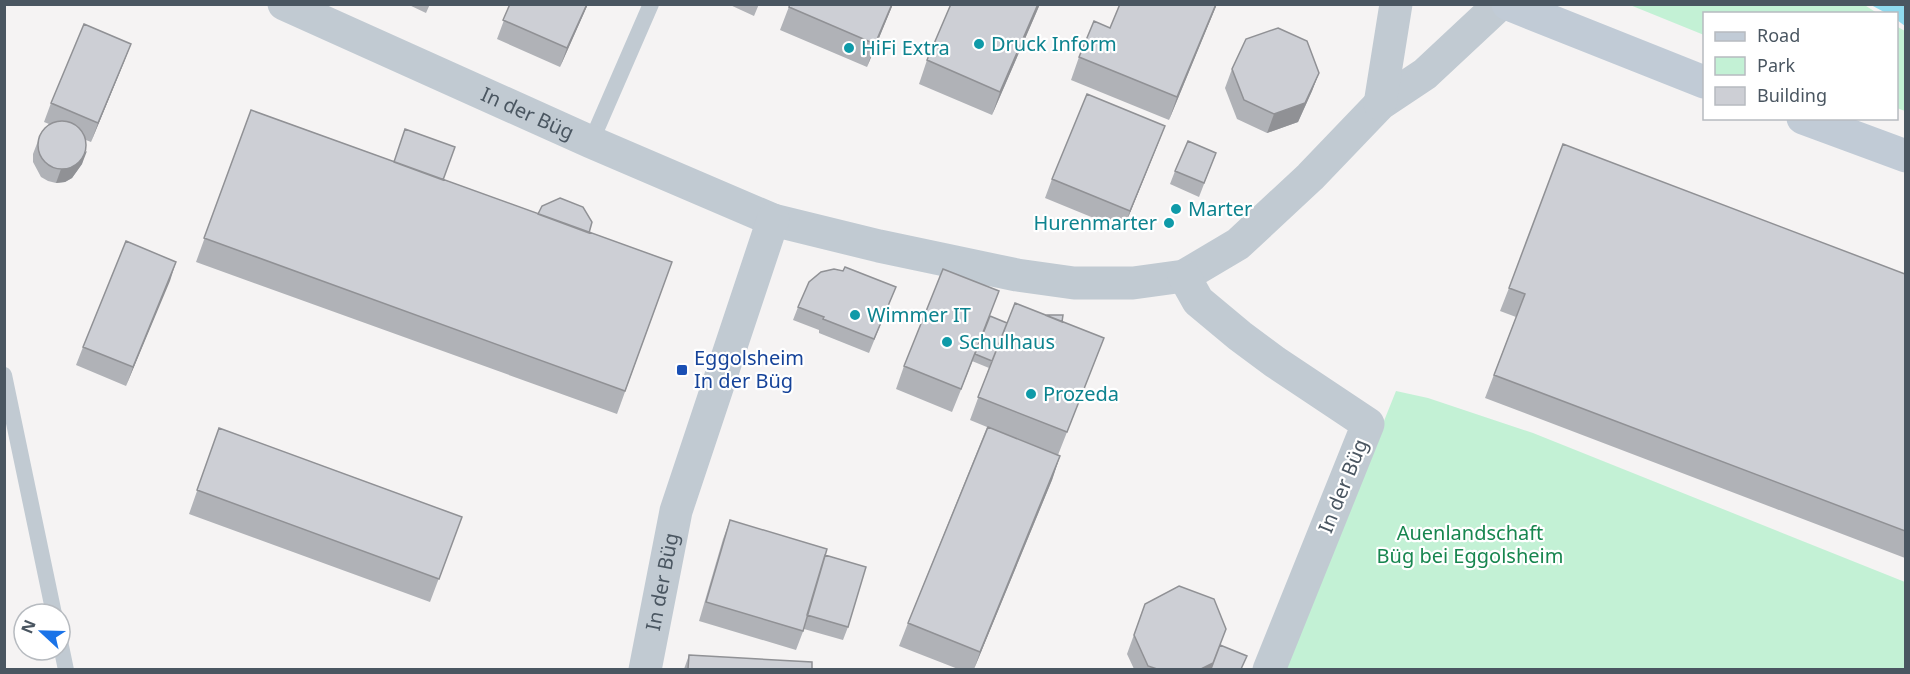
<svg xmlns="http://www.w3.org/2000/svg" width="1910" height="674" font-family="'Noto Sans',sans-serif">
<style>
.green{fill:#c3f1d5}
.water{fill:#90daee}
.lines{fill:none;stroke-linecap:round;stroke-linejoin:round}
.lane{stroke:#c1cad2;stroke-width:16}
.street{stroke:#c1cad2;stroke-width:33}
.secondary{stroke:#c1cbd6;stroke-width:33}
.wall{fill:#b0b2b7}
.shaded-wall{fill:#909195}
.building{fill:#cdcfd5;stroke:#909195;stroke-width:1.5}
.culture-dot{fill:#0f9aa8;stroke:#fff;stroke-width:2}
.transit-dot{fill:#1a4fb4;stroke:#fff;stroke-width:2}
.labels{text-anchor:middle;stroke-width:4.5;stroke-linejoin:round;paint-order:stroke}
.culture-label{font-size:20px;fill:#0d838f;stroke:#fff;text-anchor:start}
.street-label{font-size:20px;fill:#4a5661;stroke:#fff}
.transit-label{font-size:20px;fill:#164399;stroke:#fff;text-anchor:start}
.park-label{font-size:20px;fill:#17864f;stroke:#fff}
</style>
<rect width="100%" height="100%" fill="#f5f3f3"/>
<path class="green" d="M1863,4l14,9 -173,1v21l-74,-30z
M1896,26l9,5v80l-8,-3z
M1396,391l32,7 105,35 372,149v87l-621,1z"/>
<path class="water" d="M1871,5h34v21l-8,-6 -1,-6 -10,-1z"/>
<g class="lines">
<path class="lane" d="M591,142l60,-138
M4,375l50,239
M60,641l6,29"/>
<g class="street">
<path id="s1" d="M284,4l307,138 182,78 106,26 138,29 57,8h59l51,-7 54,-32 72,-67 70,-73 45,-30 75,-70"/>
<path d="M1380,104l16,-100"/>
<path d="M1184,276l14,25 42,35 35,26 93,62 -99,246"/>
<path id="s2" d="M645,670l31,-159 97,-291"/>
</g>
<path class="secondary" d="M1508,4l196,78
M1803,118l103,38"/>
</g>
<path class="wall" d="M407,4h23l-4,9z
M510,4h78l-28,63 -63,-28z
M728,4h31l-5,12z
M790,4h103l-26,63 -87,-37z
M951,4h89l-48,111 -73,-31 8,-24z
M1120,4h97l-48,116 -98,-40 8,-23 31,-29z
M131,44l-7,18 -33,80 -5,-2 -4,24 -10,14 -7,4 -9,1 -8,-2 -7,-4 -8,-15v-8l8,-21 8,-9 -5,-2 7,-19z
M1232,69l87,4 -7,18 -14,31 -31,11 -30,-14 -12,-31z
M251,110l421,152 -55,152 -421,-152z
M1165,126l-42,104 -78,-32 7,-19z
M1216,153l-17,44 -29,-13 5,-13z
M176,262l-50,124 -50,-21 7,-18z
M1905,274v284l-420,-160 31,-81 -16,-6 9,-23z
M896,287l-27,66 -50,-20v-3l-26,-10 5,-13z
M990,316l17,7 55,-1 42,16 -46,117 -33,-13 35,14 -8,24 -78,189h-16l-59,-23 9,-23 79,-196 -17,-7 19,-52 -17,-7 1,-1 -21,52 -56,-23 8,-23z
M219,428l243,89 -32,85 -241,-88z
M730,520l95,35 23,72 -5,13 -39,-11 -8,21 -97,-29 24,-82z
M1145,604l71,51 26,14h-108l-7,-15z
M689,655l123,14h-128z"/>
<path class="shaded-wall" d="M587,4h1l-28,63 7,-19z
M892,4h1l-26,63 8,-23z
M1038,4h2l-48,111 8,-23z
M1216,4h1l-48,116 8,-23z
M131,44l-7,18 -33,80 7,-19z
M1319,73l-7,18 -14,31 -31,11 7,-19z
M1165,126l-7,18 -35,86 7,-19z
M87,151l-5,13 -10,14 -7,4 -9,1 5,-14z
M176,262l-6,19 -44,105 7,-19z
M1060,456l-8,24 -78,189 6,-17z
M1213,663l-2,6h-10z"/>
<path class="building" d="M510,4h77l-20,44 -64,-28z
M790,4h102l-17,40 -86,-37z
M951,4h87l-38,88 -73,-32z
M1120,4h96l-39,93 -98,-40 15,-36 16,7z
M84,24l47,20 -33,79 -47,-20z
M1278,28l29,13 12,32 -14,30 -31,11 -30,-14 -12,-31 14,-30z
M1087,94l78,32 -35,85 -78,-32z
M251,110l421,152 -47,129 -421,-153z
M38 145a24 24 0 1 1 48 0a24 24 0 1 1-48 0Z
M405,129l50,18 -12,33 -49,-18z
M1188,141l28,12 -12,30 -29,-12z
M1563,144l342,130v257l-411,-156 31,-81 -16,-6z
M560,198l23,9 9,15 -3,11 -51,-19 4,-8z
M126,241l50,21 -43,105 -50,-20z
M845,267l51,20 -22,52 -51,-20 1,-2 -26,-10 11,-25 12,-10 13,-3 9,2z
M943,269l56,22 -38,98 -57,-23z
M1015,303l89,35 -37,94 -89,-35z
M1045,315h18l-1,7z
M990,316l17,7 -15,38 -17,-7z
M988,427l72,29 -80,196 -72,-29z
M219,428l243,89 -23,62 -242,-89z
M730,520l97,29 -24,82 -97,-29z
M825,555l41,12 -18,60 -41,-12z
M1179,586l35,13 12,30 -13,34 -12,6h-44l-9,-3 -14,-31 11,-31z
M1220,645l27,11 -6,13h-30z
M689,655l123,7v7h-124z"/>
<g class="culture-dot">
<circle cx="979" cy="44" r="6"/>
<circle cx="849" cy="48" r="6"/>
<circle cx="1176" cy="209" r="6"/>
<circle cx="1169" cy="223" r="6"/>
<circle cx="855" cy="315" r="6"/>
<circle cx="947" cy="342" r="6"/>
<circle cx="1031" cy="394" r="6"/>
</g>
<rect class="transit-dot" x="676" y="364" width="12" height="12" rx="3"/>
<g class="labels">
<g class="culture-label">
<text x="991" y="51">Druck Inform</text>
<text x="861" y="55">HiFi Extra</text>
<text x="1188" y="216">Marter</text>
<text x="1157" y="230" text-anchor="end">Hurenmarter</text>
<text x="867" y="322">Wimmer IT</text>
<text x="959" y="349">Schulhaus</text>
<text x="1043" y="401">Prozeda</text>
</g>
<g class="street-label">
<text dy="7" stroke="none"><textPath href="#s1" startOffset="267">In der Büg</textPath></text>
<text transform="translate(1343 486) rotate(-68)" y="7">In der Büg</text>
<text dy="7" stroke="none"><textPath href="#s2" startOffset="90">In der Büg</textPath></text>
</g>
<g class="transit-label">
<text x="694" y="365">Eggolsheim<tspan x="694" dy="23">In der Büg</tspan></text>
</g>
<g class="park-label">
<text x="1470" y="540">Auenlandschaft<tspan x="1470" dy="23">Büg bei Eggolsheim</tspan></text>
</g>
</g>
<rect width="1910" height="674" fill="none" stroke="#4a5661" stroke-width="12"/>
<rect x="1703" y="12" width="195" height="108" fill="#ffffff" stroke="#b7bbc0" stroke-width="1.5"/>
<rect x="1715" y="32" width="30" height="9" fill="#c1cbd6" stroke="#b7bbc0" stroke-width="1.5"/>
<text x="1757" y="42" font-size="18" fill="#4a5661">Road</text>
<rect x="1715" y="57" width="30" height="18" fill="#c3f1d5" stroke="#b7bbc0" stroke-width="1.5"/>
<text x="1757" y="72" font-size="18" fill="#4a5661">Park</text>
<rect x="1715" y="87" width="30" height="18" fill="#cdcfd5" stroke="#b7bbc0" stroke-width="1.5"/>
<text x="1757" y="102" font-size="18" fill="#4a5661">Building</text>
<g transform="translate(42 632) rotate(292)"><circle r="28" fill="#ffffff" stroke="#b7bbc0" stroke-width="1.5"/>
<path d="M0-4.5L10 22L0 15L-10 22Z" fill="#1a73e8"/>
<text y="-9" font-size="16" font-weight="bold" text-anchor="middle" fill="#4a5661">N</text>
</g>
</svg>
